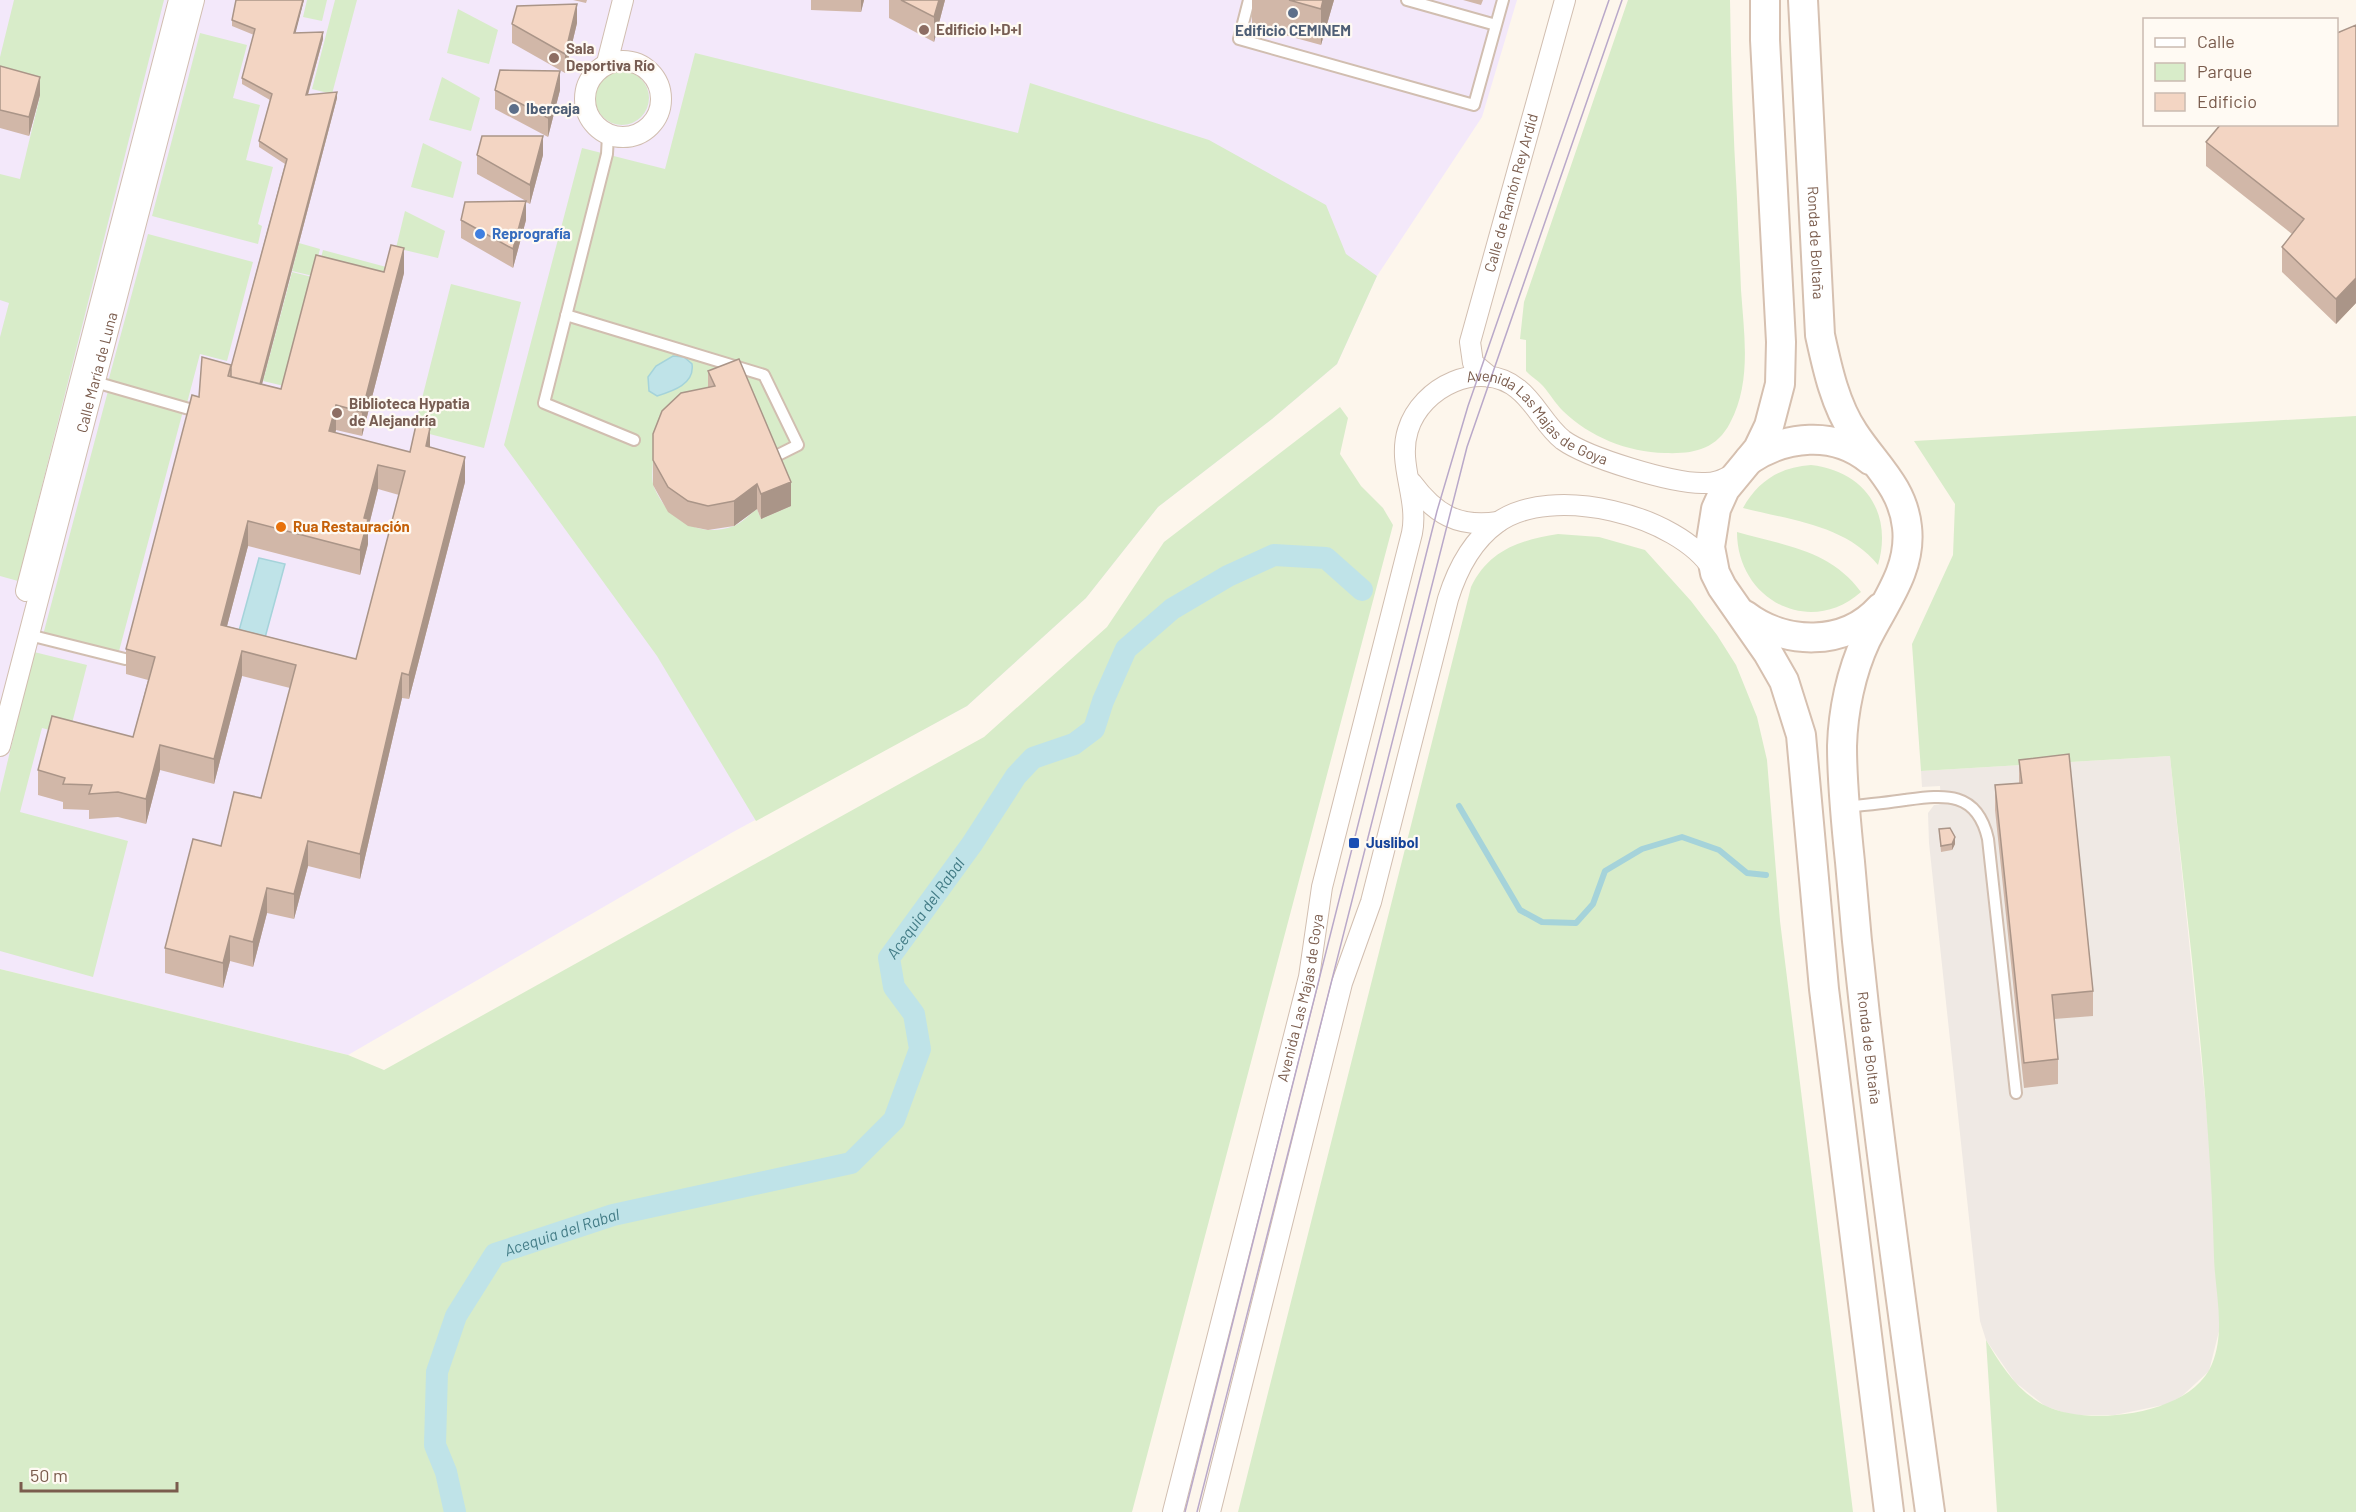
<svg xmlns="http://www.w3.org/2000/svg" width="2356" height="1512" font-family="Barlow,sans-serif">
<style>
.industrial{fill:#efe9e4}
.education{fill:#f3e8fa}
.green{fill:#d8ecc9;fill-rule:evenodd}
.water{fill:#bfe3e8;stroke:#a5d3da;stroke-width:1.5}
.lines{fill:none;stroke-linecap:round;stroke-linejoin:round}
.stream{stroke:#a5d3da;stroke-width:6}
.canal{stroke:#bfe3e8;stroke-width:22}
.lane-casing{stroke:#d1beb0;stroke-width:14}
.street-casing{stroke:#d1beb0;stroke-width:22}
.secondary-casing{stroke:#d6c0b0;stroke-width:32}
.lane{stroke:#fff;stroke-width:10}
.street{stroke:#fff;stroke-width:20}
.secondary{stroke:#fff;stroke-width:28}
.tram{stroke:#b9a8c9;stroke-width:1.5}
.wall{fill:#d1b7a8;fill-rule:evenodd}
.shaded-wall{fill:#aa9588}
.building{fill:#f3d5c3;stroke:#aa9588;stroke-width:1.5;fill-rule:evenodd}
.service-dot{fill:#5c6f8a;stroke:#fffaf3;stroke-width:2}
.education-dot{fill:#8d6e63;stroke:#fffaf3;stroke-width:2}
.shop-dot{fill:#3f7fe0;stroke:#fffaf3;stroke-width:2}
.food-dot{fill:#e8710a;stroke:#fffaf3;stroke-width:2}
.transit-dot{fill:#1a4fb4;stroke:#fffaf3;stroke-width:2}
.labels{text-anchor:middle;stroke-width:4.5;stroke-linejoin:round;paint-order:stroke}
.education-label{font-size:15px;font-weight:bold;fill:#785e54;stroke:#fffaf3;text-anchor:start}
.service-label{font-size:15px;font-weight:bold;fill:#4e5e75;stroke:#fffaf3}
.street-label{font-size:15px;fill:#7a5c4d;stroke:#fffaf3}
.shop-label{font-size:15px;font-weight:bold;fill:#366cbe;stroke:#fffaf3;text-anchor:start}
.food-label{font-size:15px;font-weight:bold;fill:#c56008;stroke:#fffaf3;text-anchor:start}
.transit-label{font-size:15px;font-weight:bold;fill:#164399;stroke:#fffaf3;text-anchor:start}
.water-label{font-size:16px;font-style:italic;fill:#437c86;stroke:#fffaf3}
</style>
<rect width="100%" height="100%" fill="#fdf6ec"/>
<path class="industrial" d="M2170,756l42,410 8,161 -11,44 -27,25 -14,8 -53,11h-44l-26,-9 -30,-24 -29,-42 -6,-19 -51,-478 -1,-30 6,-8 7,-1 -1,-18 -18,1 -1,-16z"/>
<path class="education" d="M0,0h1517l-35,117 -105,159 -40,88 -65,55 -114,88 -72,91 -119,108 -234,126 -385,223 -348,-86z"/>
<path class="green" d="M14,0h150l-146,581 -18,-5v-239l9,-34 -9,-3v-126l20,5 20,-83 -40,-11v-28z
M307,0h20l-5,21 -19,-4z
M335,0h22l-25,94 -20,-5z
M1628,0h102c1,66 3,133 7,199 1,30 3,61 4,91 3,44 11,92 -11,133 -14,27 -37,31 -65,30 -38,-1 -75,-16 -102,-42 -8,-8 -13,-17 -20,-25 -5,-6 -12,-9 -17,-15v-31l-6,-1 4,-37z
M458,9l40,21 -9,34 -42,-11z
M200,33l47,12 -14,53 27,7 -14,55 27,7 -15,57 4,2 -4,18 -106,-28z
M695,53l323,80 12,-50 179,57 117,65 20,49 31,22 -40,88 -65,55 -114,88 -72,91 -119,108 -211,115 -99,-165 -153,-211 78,-297 83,21zM653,459l138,47 -30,13 -4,-10c-7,5 -15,14 -23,17 -35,13 -67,-7 -80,-39 -3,-8 -1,-20 -1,-28z
M595 98a27 27 0 1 1 54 0a27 27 0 1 1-54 0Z
M442,77l38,21 -9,33 -42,-11z
M423,143l39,19 -9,36 -42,-11z
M405,211l40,20 -7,27 -42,-10z
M148,234l105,28 -26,99 -27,-7 -13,49 -79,-21z
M299,243l21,6 -7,27 -21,-5z
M323,250l67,18 -7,27 -67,-18z
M292,272l20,5 -28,109 -21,-5z
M451,284l70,18 -37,146 -70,-18z
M108,391l75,20 -65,244 -75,-20z
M1340,407l8,11 -8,36 21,32 22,22 10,17 -261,987h-1132v-543l348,86 36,15 600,-333 123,-110 57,-85z
M2356,416v1096h-359l-11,-172c15,25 32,53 60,66 43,21 146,9 166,-42 14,-34 3,-71 2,-107 -4,-167 -27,-334 -44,-501l-249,15 -9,-127 41,-89 2,-51 -41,-63z
M1811,465c54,6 82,48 67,100 -32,-40 -88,-45 -135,-57 15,-27 37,-41 68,-43z
M1737,532c46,13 94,18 124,60 -52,46 -124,7 -124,-60z
M1558,534l41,3 46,13 46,51 26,34 19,30 21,52 10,43 13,161 73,591h-615l233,-925c18,-37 49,-47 87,-53z
M34,652l53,13 -18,70 -27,-7 -22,84 108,29 -35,136 -93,-26v-158z"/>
<path class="water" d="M673,356l11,1 8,7c3,20 -19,27 -35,32l-8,-5 -1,-14 8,-11z
M259,558l26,6 -22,81 -26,-7z"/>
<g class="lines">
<path class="stream" d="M1459,806l61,104 22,12 34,1 17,-19 12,-33 37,-22 40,-12 37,13 28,23 19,2"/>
<path class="canal" id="s1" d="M455,1512l-9,-40 -11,-27 2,-73 19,-56 39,-62 118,-39 238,-52 43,-43 26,-71 -6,-35 -20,-27 -5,-29 83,-114 44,-68 17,-18 41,-14 20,-15 9,-28 23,-52 46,-40 56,-33 46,-21 52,3 36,32"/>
<defs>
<path id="lane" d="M1249,0l-10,39 235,66 29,-105
M1407,0l89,25
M608,135l-1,19 -63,249 90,37
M566,315l198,60 34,70 -24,12
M95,382l94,27
M29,635l96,24
M1845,807c20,-2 40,-4 60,-7 39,-5 72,-10 83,39l28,254"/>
<g id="street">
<circle cx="623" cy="99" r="38"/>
<path d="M607,63l16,-63"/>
<path id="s2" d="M1490,377l-17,-14 -3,-21 95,-342"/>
<path d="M1412,483c23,31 46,45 86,39"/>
<path d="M26,591l153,-591"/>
<path id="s3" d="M0,746l194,-746"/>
<path id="s4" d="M1173,1512l136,-535 13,-90 90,-354c7,-35 -15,-69 -4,-103 13,-43 72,-72 110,-41 18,14 27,37 45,51 25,18 108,43 139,43 13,1 22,-4 34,-10"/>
<path d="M1210,1512l132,-529 29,-81 77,-303c9,-29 24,-58 49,-76 54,-40 182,-8 216,47"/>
</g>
<g id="secondary">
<path d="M1765,0v40l16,302 -1,42 -11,42 -11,23 -33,40 -9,20 -6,38 5,26 7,14 46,66 16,28 17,54 23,254 65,523"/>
<path id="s5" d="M1803,0l17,335c7,32 15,70 34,98 20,31 49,54 53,94 5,43 -23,76 -41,113 -15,32 -23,71 -24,106 0,39 4,78 8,116 4,51 9,102 15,153 19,166 42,331 65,497"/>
<path d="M1749,460c36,-24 85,-30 121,0"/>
<path d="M1745,615c39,30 100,32 135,-7"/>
</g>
</defs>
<use href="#lane" class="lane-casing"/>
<use href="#street" class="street-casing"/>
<use href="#secondary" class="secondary-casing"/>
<use href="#lane" class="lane"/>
<use href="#street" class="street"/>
<use href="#secondary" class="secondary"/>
<path class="tram" d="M1185,1512l252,-1001 31,-105 141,-406
M1197,1512l270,-1065 155,-447"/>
</g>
<path class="wall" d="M236,0h68l-9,33 28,6 -15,56 29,3 -75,286 19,5 103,-117 20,1 -42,163 -26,-6 -1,3 75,19 20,-5 35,35 -56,217 -7,-1 -42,181 -52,-13 -14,53 -27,-6 -14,54 -23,-6 -7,27 -58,-15v-25l56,-102 40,-48 29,-110 -48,-12 -28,108 -54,-14 -14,54 -28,-7 -29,2v-9l-26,-1v-7l-25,-7v-25l95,-33 15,-57 -22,-6v-25l73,-252 32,-30 54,-203 -26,-17v-6l11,-41 -28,-16v-6l12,-43 -22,-9v-6zM378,489l21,6 -43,164 -129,-33 21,-80 112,29 8,-31v-15z
M573,0h14l-1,3z
M811,0h53l-3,12 -50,-2z
M889,0h56l-11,42 -45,-24z
M1252,0h82l-13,45 -69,-19z
M1463,0h20l-2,5z
M577,23l-12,50 -53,-30v-19z
M2356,25v278l-20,21 -54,-52v-25l10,-13 -86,-68v-24l139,-112z
M0,66l40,29 -11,41 -29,-8z
M495,90h65l-12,47 -53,-28z
M477,155h66l-13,49 -4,-2v18l-13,48 -52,-30v-18l65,-19 -49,-27z
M708,371l83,135 -30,13 -4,-10 -23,17 -26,4 -20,-4 -20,-14 -15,-27v-51l55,-46z
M2019,760l74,231v25l-39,3 4,40v25l-34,4 -29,-278v-25l24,-2z
M1939,829l16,15 -3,6 -11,2z"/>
<path class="shaded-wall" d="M303,0h1l-10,39v-6z
M861,0h3l-3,12z
M939,0h6l-11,42v-25z
M1323,0h11l-13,45v-36z
M577,4v19l-12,50v-19z
M323,32v7l-17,62v-6z
M560,71v19l-12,47v-19z
M40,77v18l-11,41v-19z
M337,92v6l-81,309v-6z
M543,136v19l-13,49v-19z
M526,201v19l-13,48v-19z
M404,248v25l-42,163v-24z
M2356,278v25l-20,21v-25z
M336,405v25l-7,26v-25z
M430,428v25l-4,-7z
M465,457v25l-56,217v-24z
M378,465v24l-10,40v15l-8,31v-25l4,-32z
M791,482v24l-30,13v-25z
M757,484v25l-23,17v-25z
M248,521v25l-27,103v-24z
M242,651v25l-28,108v-25z
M402,673v25l-42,181v-25z
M160,745v25l-14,54v-25z
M1955,837v7l-3,6v-6z
M308,841v25l-14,53v-25z
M267,888v25l-14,54v-25z
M230,936v25l-7,27v-25z"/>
<path class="building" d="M236,0h67l-9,33 29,-1 -17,63 31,-3 -77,292 -29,-7v-10l56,-208 -28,-18 13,-47 -30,-16 13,-49 -23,-9z
M901,0h38l-5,17z
M1289,0h34l-2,9z
M577,4l-12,50 -53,-30 5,-18z
M2356,25v253l-20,21 -54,-52 22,-28 -98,-77 15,-18h116v-91z
M0,66l40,11 -11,40 -29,-7z
M500,70l60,1 -12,47 -53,-28z
M482,136h61l-13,49 -53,-30z
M526,201l-13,48 -52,-29 4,-18z
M391,245l13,3 -42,164 -26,-7 -7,26 81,21 6,-27 14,3 -4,18 39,11 -56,218 -7,-2 -42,181 -52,-13 -14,53 -27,-6 -14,54 -23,-6 -7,27 -58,-15 28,-109 28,7 13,-54 27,6 35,-133 -54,-14 -28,108 -54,-14 -14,54 -28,-7 -29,2 3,-9 -29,-1 2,-6 -27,-8 14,-54 81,21 22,-80 -29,-8 66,-254 7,2 3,-40 29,8 -3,11 53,13 35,-134 68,17zM378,465l27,6 -49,188 -135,-34 27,-104 112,29 8,-31 -4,-1z
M739,359l52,123 -30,12 -4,-10 -23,17 -26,5 -20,-5 -20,-14 -15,-27v-26l9,-23 19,-18 34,-7 -7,-15z
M2069,754l24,237 -41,4 6,64 -34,4 -29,-278 27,-2 -3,-23z
M1950,828l5,9 -3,7 -11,2 -2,-17z"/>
<g class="service-dot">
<circle cx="1293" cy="13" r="6"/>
<circle cx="514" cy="109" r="6"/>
</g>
<g class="education-dot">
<circle cx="924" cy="30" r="6"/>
<circle cx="554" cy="58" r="6"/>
<circle cx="337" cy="413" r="6"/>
</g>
<circle class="shop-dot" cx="480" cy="234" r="6"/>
<circle class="food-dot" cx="281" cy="527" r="6"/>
<rect class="transit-dot" x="1348" y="837" width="12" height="12" rx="3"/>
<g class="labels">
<g class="education-label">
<text x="936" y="35">Edificio I+D+I</text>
<text x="566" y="54">Sala<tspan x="566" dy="17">Deportiva Río</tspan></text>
<text x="349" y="409">Biblioteca Hypatia<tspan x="349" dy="17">de Alejandría</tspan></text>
</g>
<g class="service-label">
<text x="1293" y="36">Edificio CEMINEM</text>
<text x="526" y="114" text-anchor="start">Ibercaja</text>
</g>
<g class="street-label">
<text dy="5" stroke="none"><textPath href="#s2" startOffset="198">Calle de Ramón Rey Ardid</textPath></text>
<text dy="5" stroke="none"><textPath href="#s5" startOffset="243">Ronda de Boltaña</textPath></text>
<text dy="5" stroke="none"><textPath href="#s3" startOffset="386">Calle María de Luna</textPath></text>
<text dy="5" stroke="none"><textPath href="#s4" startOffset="1280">Avenida Las Majas de Goya</textPath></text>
<text dy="5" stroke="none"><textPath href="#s4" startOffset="530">Avenida Las Majas de Goya</textPath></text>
<text dy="5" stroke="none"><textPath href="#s5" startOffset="1084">Ronda de Boltaña</textPath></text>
</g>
<g class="shop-label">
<text x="492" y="239">Reprografía</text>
</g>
<g class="food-label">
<text x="293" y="532">Rua Restauración</text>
</g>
<g class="transit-label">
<text x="1366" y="848">Juslibol</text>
</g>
<g class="water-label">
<text dy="6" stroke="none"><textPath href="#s1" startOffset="940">Acequia del Rabal</textPath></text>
<text dy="6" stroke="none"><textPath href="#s1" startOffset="346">Acequia del Rabal</textPath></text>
</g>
</g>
<rect x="2143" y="18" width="195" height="108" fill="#fffaf3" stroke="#cabbb1" stroke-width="1.5"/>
<rect x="2155" y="38" width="30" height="9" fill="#ffffff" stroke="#cabbb1" stroke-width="1.5"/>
<text x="2197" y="48" font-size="18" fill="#7a5c4d">Calle</text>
<rect x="2155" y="63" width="30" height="18" fill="#d8ecc9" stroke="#cabbb1" stroke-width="1.5"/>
<text x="2197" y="78" font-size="18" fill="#7a5c4d">Parque</text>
<rect x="2155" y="93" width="30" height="18" fill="#f3d5c3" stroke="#cabbb1" stroke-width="1.5"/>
<text x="2197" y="108" font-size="18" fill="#7a5c4d">Edificio</text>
<path d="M21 1482v9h156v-9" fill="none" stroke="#7a5c4d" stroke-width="3"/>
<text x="30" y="1482" font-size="18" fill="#7a5c4d" stroke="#fffaf3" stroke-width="4.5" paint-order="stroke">50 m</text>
</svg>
